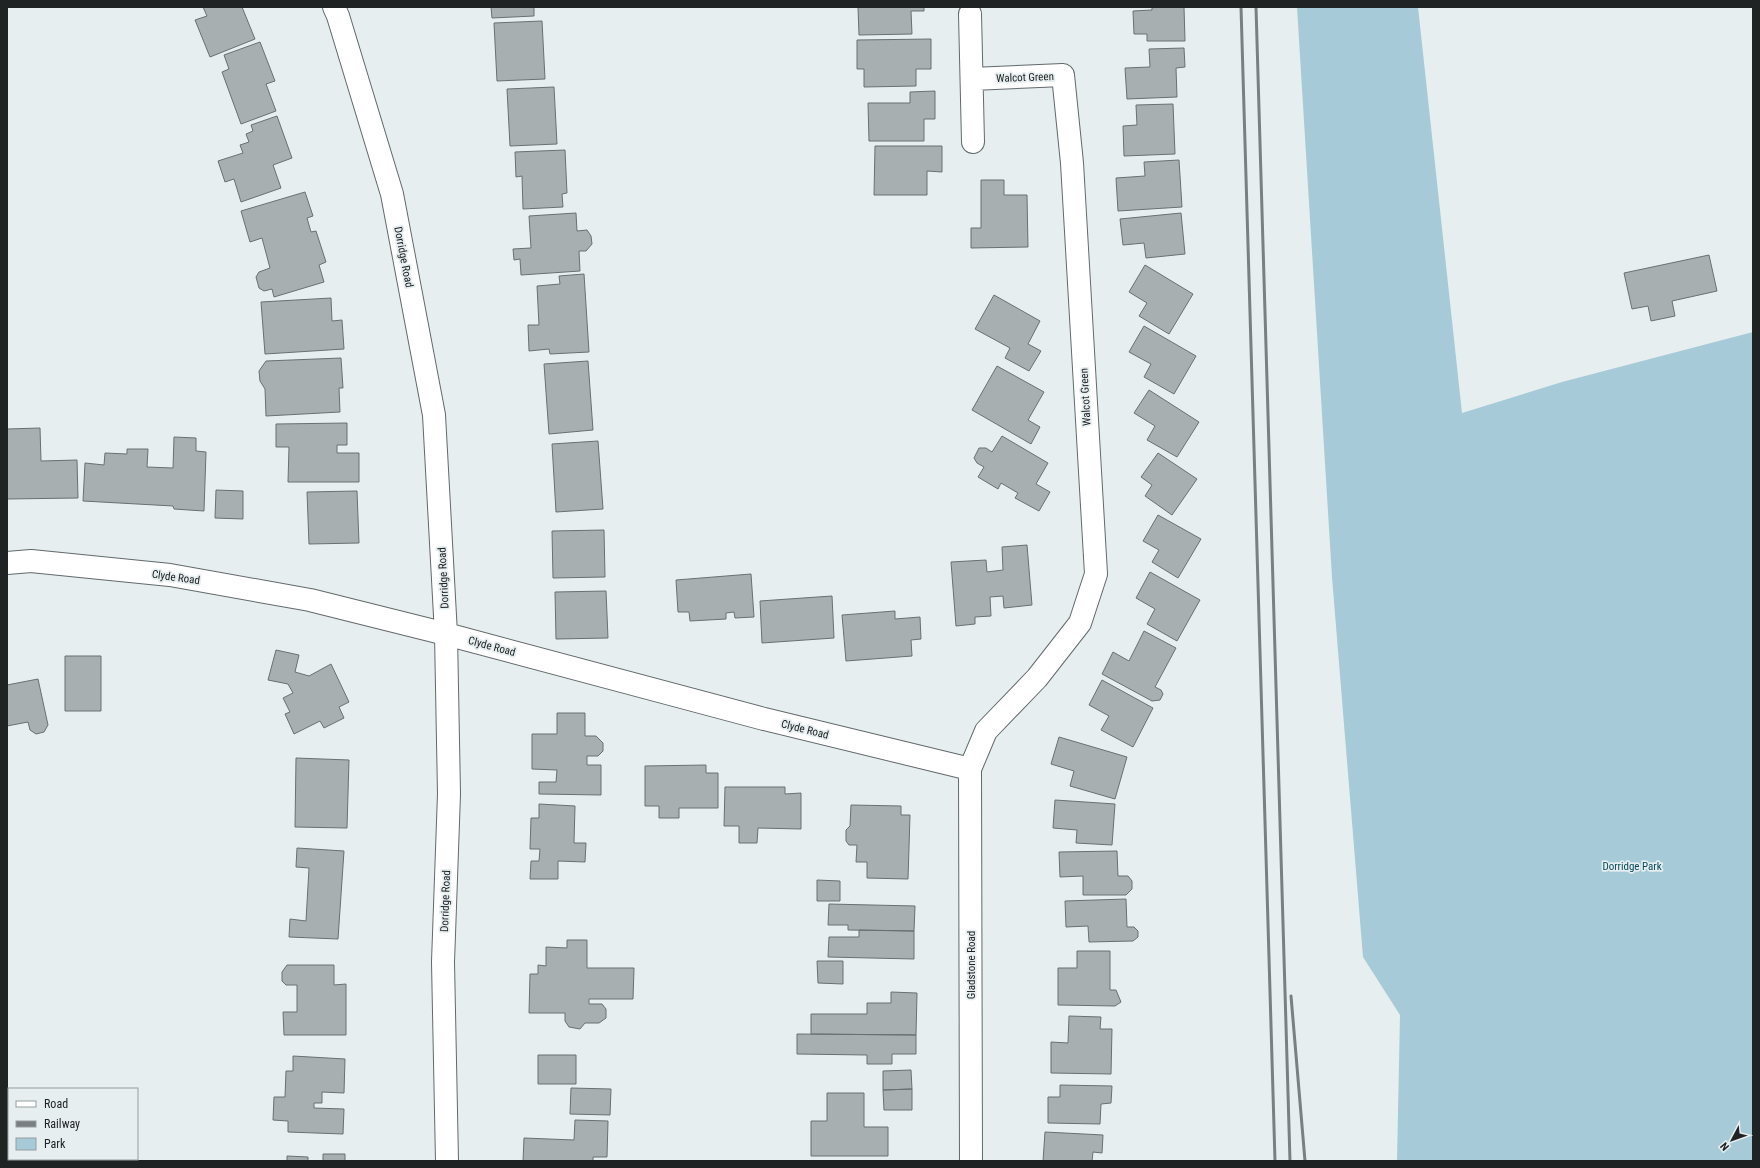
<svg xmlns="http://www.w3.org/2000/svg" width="1760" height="1168" font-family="'Roboto Condensed',sans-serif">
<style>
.green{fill:#a6cad7}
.building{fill:#a8afb0;stroke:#697070}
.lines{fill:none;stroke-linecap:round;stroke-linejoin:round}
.street-casing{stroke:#63696b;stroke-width:24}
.street{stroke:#fff;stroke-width:22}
.rail{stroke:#7a7f81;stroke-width:3}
.labels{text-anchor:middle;stroke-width:3.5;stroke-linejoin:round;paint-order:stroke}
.street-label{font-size:11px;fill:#202324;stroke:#e6eef0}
.park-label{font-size:11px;fill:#07485a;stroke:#e6eef0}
</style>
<rect width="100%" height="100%" fill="#e6eef0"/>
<path class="green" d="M1297,7h121l44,406 100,-31 191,-50v829h-356l3,-146 -37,-58 -31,-380z"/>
<path class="building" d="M203,7h39l13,32 -45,18 -15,-37 12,-4z
M491,7h43v9l-42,2z
M858,7h66v4h-13l1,23 -53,1z
M1152,7h32l1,34h-38v-7h-13l-1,-23 19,-1z
M542,21l3,58 -48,2 -3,-58z
M931,39v30h-15v17l-52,1v-18h-7v-29z
M260,42l15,39 -9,3 10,27 -35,13 -19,-52 7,-3 -5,-14z
M1184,48l1,19 -9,1 1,29 -50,2 -2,-31 25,-1 -1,-18z
M554,87l3,57 -47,2 -3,-57z
M935,91v28h-11v22h-55l-1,-38h42v-11z
M1173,104l2,50 -51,2 -1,-30 14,-1 -1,-20z
M277,116l15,42 -19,7 8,23 -40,14 -7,-23 -9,3 -7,-21 25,-8 -3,-8 9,-3 -3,-8 7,-3 -2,-6z
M875,146h67v26l-15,-1v24h-53z
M565,150l2,43 -5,1 1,13 -40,2 -1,-33 -6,1 -1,-25z
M1179,160l3,47 -64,4 -2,-33 29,-2 -1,-14z
M981,180h23v15h23l1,52 -57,1v-20h10z
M305,192l8,24 -6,2 4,14 5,-1 10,31 -7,3 5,17 -50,15 -2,-8 -8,2 -5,-3 -3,-11 3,-5 11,-4 -8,-30 -12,4 -9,-31z
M576,213l1,18 10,-1 4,6 1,8 -6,7h-7l1,20 -59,4 -1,-16 -6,1 -1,-11 18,-1 -2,-32z
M1181,213l4,41 -39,4 -2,-15 -21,2 -3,-26z
M1709,255l8,36 -45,10 3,15 -24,5 -3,-15 -16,3 -8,-36z
M1145,265l48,29 -24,40 -30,-18 8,-13 -18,-11z
M584,274l5,78 -39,2 -1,-5 -20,2 -1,-26h11l-2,-39 23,-2 -1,-8z
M994,295l46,26 -12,23 13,7 -12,20 -24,-13 5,-10 -35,-19z
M331,298l1,23 10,-1 2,29 -79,5 -4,-52z
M1144,326l52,30 -22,38 -30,-17 7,-13 -22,-12z
M341,358l2,30h-4l1,24 -74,4 -1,-27 -5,-8 -1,-10 7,-10z
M588,361l5,69 -44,4 -5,-70z
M997,366l47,26 -16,28 12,7 -9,17 -59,-34z
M1149,390l50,32 -22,35 -30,-17 8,-14 -21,-13z
M347,423v22h-10v8h22v29h-71l1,-35h-13v-23z
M40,428l1,33 36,-1 1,38 -71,1v-70z
M1002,436l46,27 -12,21 14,8 -11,19 -24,-13 3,-5 -17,-10 -3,6 -20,-12 6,-10 -7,-4 -3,-5 5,-10h7l6,4z
M174,437l22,1v13l10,1 -2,59 -30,-2 -1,-3 -90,-5 2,-38 19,2 1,-12 22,1v-5h21l-1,18 26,1z
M598,441l5,68 -47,3 -4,-68z
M1158,453l39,26 -25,36 -27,-19 7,-11 -11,-8z
M216,490l27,1v28l-28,-1z
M357,491l2,52 -50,1 -2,-52z
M1158,515l43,24 -23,39 -26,-16 7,-12 -16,-9z
M604,530l1,47 -52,1 -1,-47z
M1027,545l5,60 -28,3 -1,-12 -13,1 1,19 -16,1v7l-19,2 -5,-64 35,-2 1,12 16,-2 -1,-23z
M1150,572l50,28 -23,41 -30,-17 8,-15 -19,-11z
M751,574l3,43 -19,1 -1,-6 -8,1v6l-36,2 -1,-9h-11l-2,-32z
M606,591l2,47 -52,1 -1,-47z
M832,596l2,42 -72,5 -2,-42z
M895,611v8l25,-2 1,22 -10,1 1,16 -66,5 -4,-46z
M1144,631l32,17 -21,39 6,3 2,4 -3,6 -8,1 -50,-27 11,-22 16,9z
M276,650l23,5 -4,17 14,4 22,-12 18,38 -10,5 5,11 -20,10 -4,-7 -26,13 -9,-20 5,-2 -7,-14 10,-5 -5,-9 -20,-4z
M65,656h36v55h-36z
M38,679l10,46 -4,7 -8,2 -6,-4 -2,-8 -21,4v-41z
M1102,680l51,28 -20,39 -32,-17 8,-14 -20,-11z
M557,713h28v23h11l7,7v8l-5,5h-11v9h14v30l-62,-1v-12h17l1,-12 -25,-1v-35h25z
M1059,737l68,20 -12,42 -45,-13 4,-15 -23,-7z
M296,758l53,2 -2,68 -52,-1z
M706,765v8h12v35h-39v10h-20v-12h-14v-40z
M725,787h60v7l16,-1v36l-43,-1 -1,15h-18v-17h-15z
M1055,800l60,4 -3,41 -36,-2 1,-13 -24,-2z
M539,804l36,2 -1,37h12l-1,19 -27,-1v18h-28l1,-18h8l1,-12h-10l1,-31h8z
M851,805l50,1v9h9l-2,64 -41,-1v-16h-11l1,-17h-8l-3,-4v-11l4,-4z
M297,848l47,3 -6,88 -49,-2 1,-18 16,2 3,-53 -13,-1z
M1117,851l1,25h10l4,5v8l-6,6h-43v-19l-23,1 -1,-25z
M817,880l23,1v20h-23z
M1126,899l1,28h7l4,4v6l-5,4 -44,1 -1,-16 -22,1 -1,-26z
M829,904l86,2 -1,25 -66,-1v-5h-20z
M859,930l55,1v28l-86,-2 1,-20h30z
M567,940h20v28h47l-1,31h-44v5h13l4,5v9l-7,5h-14l-5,6 -11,-2 -4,-6v-8h-36l1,-39h8v-9l8,1v-19l21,1z
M1077,951h33v39h6l5,12 -6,4 -57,-1v-37h19z
M817,961h26v23l-25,-1z
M287,965h47v20l12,-1v51h-62l-1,-23h14v-27h-11l-4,-4v-9z
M891,992l26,1 -1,42 -105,-1v-20h56v-11h24z
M1069,1016l32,1 -1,12h12l-1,45 -60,-1v-31l17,1z
M797,1034l119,1v19h-24v10h-25v-9l-70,-1z
M538,1055h38v29h-38z
M293,1056l52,3 -1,34 -22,-1v11h-8v5l30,1 -1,25 -55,-2v-11l-15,-1 1,-23h11l1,-26h7z
M911,1070l1,19 -29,1v-19z
M1060,1085l52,1 -1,17 -10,1 -1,20 -52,-1v-26h12z
M571,1088l40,1 -1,26 -40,-1z
M912,1089v21h-28l-1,-20z
M827,1093h37v34h24v29h-77v-35h16z
M575,1120l33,1 -1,36h-14v4h-70l1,-23 50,2z
M1045,1132l58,3 -1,18 -9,-1 -1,9h-49z
M323,1154h22v7h-22z
M287,1156l21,1v4h-21z"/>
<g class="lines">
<defs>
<path id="street" d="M334,7l4,9 54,178 42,221 12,219 3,160 -6,168 4,199
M970,14l3,128
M7,563l24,-2 139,14 140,25 136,34 318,85 206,50
M971,1161l-1,-392 16,-38 51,-53 43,-55 16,-49 -24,-411 -9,-88 -91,4"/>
</defs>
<use href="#street" class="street-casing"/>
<use href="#street" class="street"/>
<path class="rail" d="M1241,7l34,1154
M1256,7l34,1154
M1291,996l14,165"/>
</g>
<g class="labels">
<g class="street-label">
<text transform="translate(1025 77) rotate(-2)" y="4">Walcot Green</text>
<text transform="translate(404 257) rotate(79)" y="4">Dorridge Road</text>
<text transform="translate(1085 397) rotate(-93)" y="4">Walcot Green</text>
<text transform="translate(176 577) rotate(8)" y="4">Clyde Road</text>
<text transform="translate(443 578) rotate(-93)" y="4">Dorridge Road</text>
<text transform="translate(492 646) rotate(15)" y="4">Clyde Road</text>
<text transform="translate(805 729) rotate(14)" y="4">Clyde Road</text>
<text transform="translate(445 901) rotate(-88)" y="4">Dorridge Road</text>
<text transform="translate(971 965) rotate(-90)" y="4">Gladstone Road</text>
</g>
<g class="park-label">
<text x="1632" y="870">Dorridge Park</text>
</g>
</g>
<rect width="1760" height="1168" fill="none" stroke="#202324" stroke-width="16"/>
<rect x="8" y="1088" width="130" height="72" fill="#e6eef0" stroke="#979d9e"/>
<rect x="16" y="1101" width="20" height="6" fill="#ffffff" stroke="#979d9e"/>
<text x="44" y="1108" font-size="12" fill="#202324">Road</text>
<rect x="16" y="1121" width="20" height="6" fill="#7a7f81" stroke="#979d9e"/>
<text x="44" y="1128" font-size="12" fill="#202324">Railway</text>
<rect x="16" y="1138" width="20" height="12" fill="#a6cad7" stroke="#979d9e"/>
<text x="44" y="1148" font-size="12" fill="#202324">Park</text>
<g transform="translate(1732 1140) rotate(229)" stroke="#e6eef0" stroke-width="3" paint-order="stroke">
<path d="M0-3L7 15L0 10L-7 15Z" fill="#202324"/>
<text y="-6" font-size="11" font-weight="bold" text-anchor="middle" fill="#202324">N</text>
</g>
</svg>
